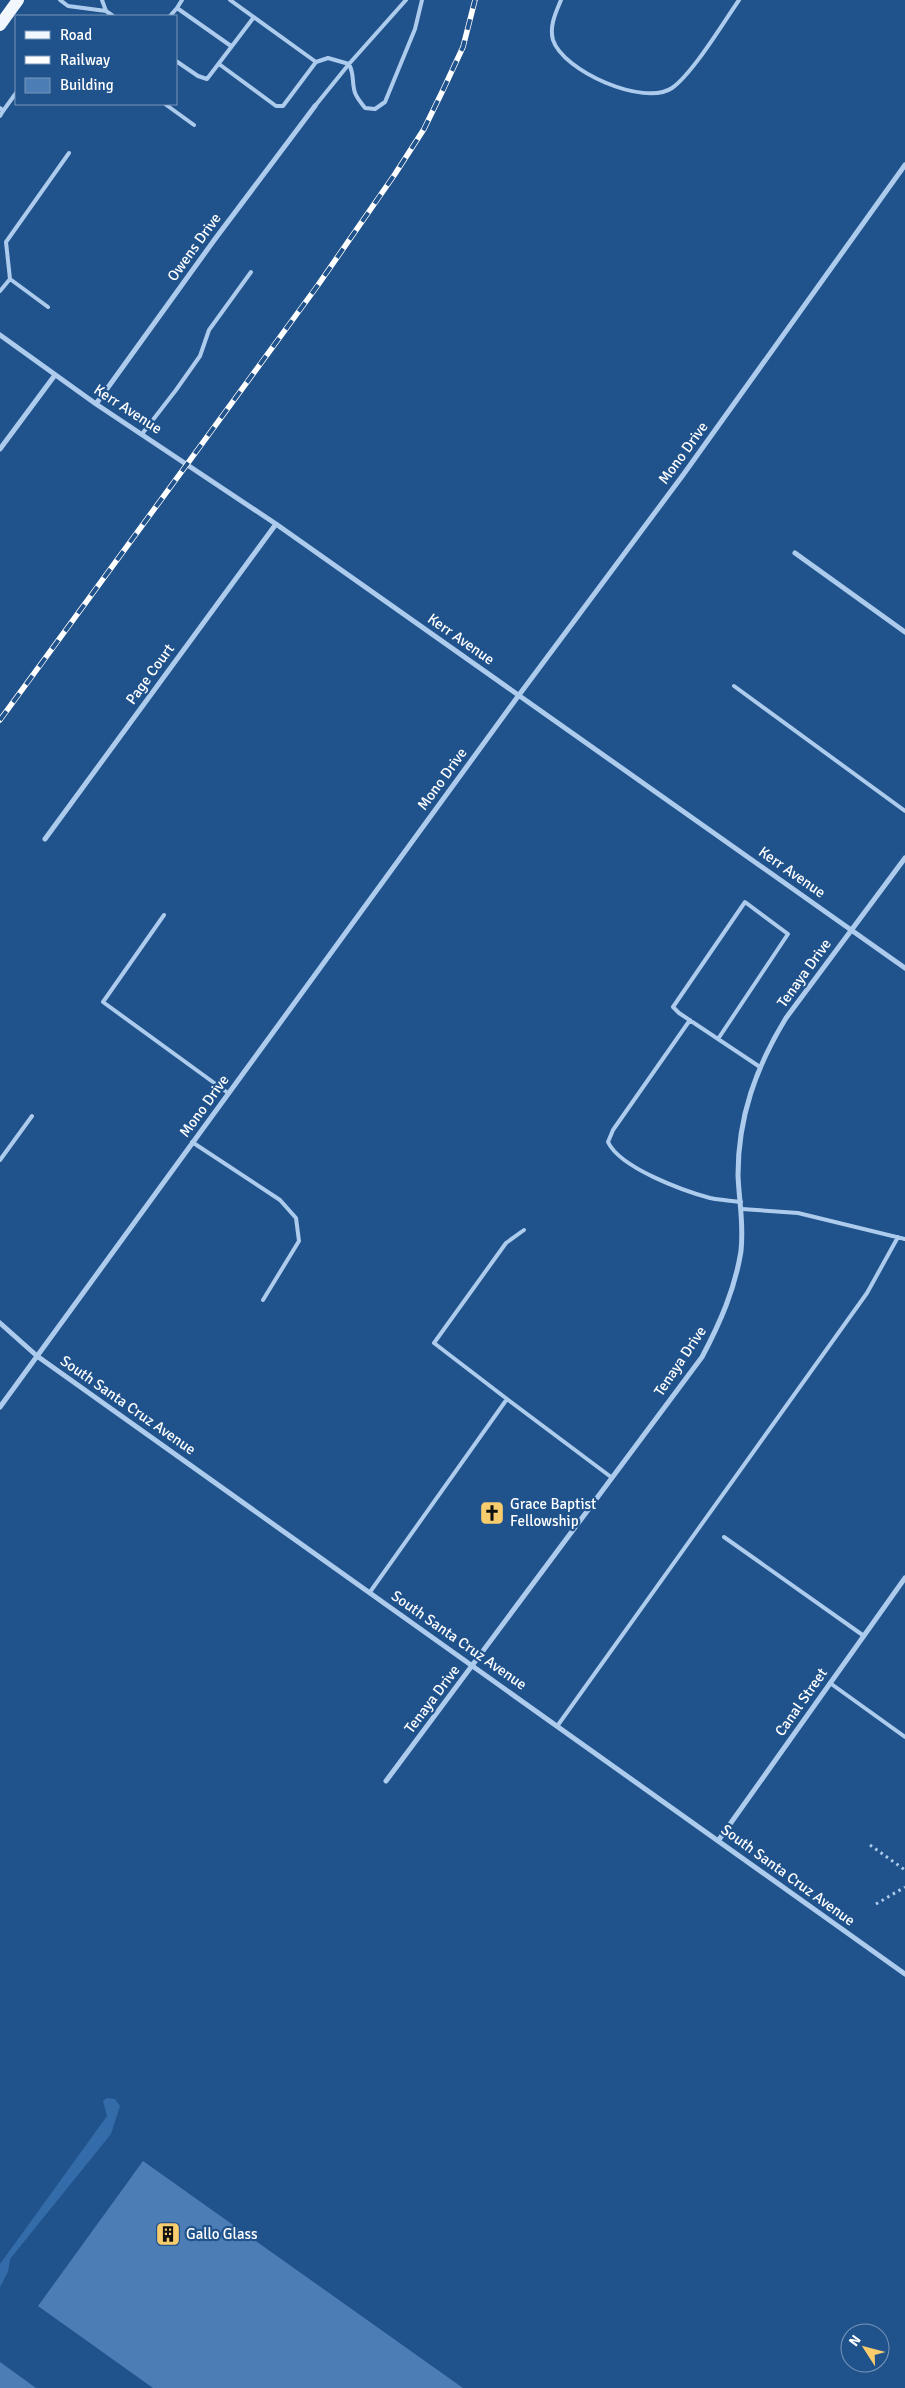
<svg xmlns="http://www.w3.org/2000/svg" width="905" height="2388" font-family="Signika,sans-serif">
<style>
.green{fill:#346ca9}
.building{fill:#4c7eb5}
.lines{fill:none;stroke-linecap:round;stroke-linejoin:round}
.path{stroke:#adcbec;stroke-width:3;stroke-dasharray:2.5 4;stroke-linecap:butt}
.service{stroke:#adcbec;stroke-width:4}
.minor{stroke:#adcbec;stroke-width:5}
.primary{stroke:#f2f7fe;stroke-width:12}
.rail-casing{stroke:#fff;stroke-width:5.5}
.rail{stroke:#20528c;stroke-width:4;stroke-dasharray:11;stroke-linecap:butt}
.labels{text-anchor:middle;stroke-width:4.5;stroke-linejoin:round;paint-order:stroke}
.street-label{font-size:15px;fill:#fff;stroke:#20528c}
.poi-label{font-size:15px;fill:#fff;stroke:#20528c;text-anchor:start}
</style>
<rect width="100%" height="100%" fill="#20528c"/>
<path class="green" d="M107,2098l8,1 5,7 -9,28 -101,125 -2,13 -8,15v-23l107,-148 -4,-15z"/>
<path class="building" d="M143,2161l320,227h-310l-115,-82z
M0,2362l36,26h-36z"/>
<g class="lines">
<path class="path" d="M870,1845l35,25
M876,1904l29,-17"/>
<path class="service" d="M60,0l8,6 38,5 -4,-11
M230,0l86,62 12,-4 21,6c5,10 3,15 5,25 1,8 7,13 11,19l10,1 10,-7 30,-73 7,-29
M561,0c-5,12 -12,26 -8,40 10,31 91,67 119,48 21,-15 51,-65 67,-88
M177,8l5,-8
M106,11l7,5
M170,16l7,-8 54,38
M176,61l22,15 9,3 47,-62
M219,64l57,42h7l33,-44
M165,104l29,21
M315,106l34,-42 57,-64
M0,108l3,3 -3,5
M3,111l13,-18
M10,279l38,28
M0,291l10,-12 -4,-37 63,-89
M142,434l34,-44 24,-34 9,-26 42,-58
M734,686l171,125
M164,915l-61,87 125,91
M690,1020l-77,110 -5,12c12,26 76,49 102,56 10,2 21,3 31,4
M718,1039l70,-105 -43,-32 -72,105 6,6 81,54
M192,1142l88,58 16,18 3,23 -36,59
M0,1160l32,-44
M742,1209l56,4 107,26
M507,1399l-73,-56 72,-100 18,-13
M724,1537l140,99
M370,1592l137,-193 104,78
M830,1683l75,54
M558,1725l309,-432 31,-56"/>
<path class="minor" d="M0,335l96,69 180,120 629,444
M96,404l119,-165 100,-133
M0,449l55,-74
M795,553l110,79
M45,839l231,-315
M0,1323l37,33 868,618
M0,1407l519,-712 164,-220 222,-310
M386,1781l316,-424c18,-34 33,-68 39,-106 3,-29 -2,-49 -3,-76 0,-58 18,-108 48,-157l119,-160
M718,1841l187,-263"/>
<path class="primary" d="M0,25l18,-25"/>
<defs>
<path id="rail" d="M0,720l318,-435 77,-111 29,-45 19,-39 20,-43 12,-47"/>
</defs>
<use href="#rail" class="rail-casing"/>
<use href="#rail" class="rail"/>
</g>
<defs>
<symbol id="church-square" viewBox="-11 -11 22 22"><rect x="-9" y="-9" width="18" height="18" rx="4" fill="#f9cd6e" stroke="#20528c"/><path d="M-1.2-6h2.4v3.5h3.3v2.4h-3.3V6h-2.4V-.1h-3.3v-2.4h3.3Z" fill="#111"/></symbol>
<symbol id="building-square" viewBox="-11 -11 22 22"><rect x="-9" y="-9" width="18" height="18" rx="4" fill="#f9cd6e" stroke="#20528c"/><path d="M-4-6H4V6H1V3H-1V6H-4ZM-2.5-4.3h1.7v1.8h-1.7ZM.8-4.3h1.7v1.8H.8ZM-2.5-1h1.7V.8h-1.7ZM.8-1h1.7V.8H.8Z" fill="#111"/></symbol>
</defs>
<g fill-rule="evenodd">
<use href="#church-square" x="478" y="1499" width="28" height="28"/>
<use href="#building-square" x="154" y="2220" width="28" height="28"/>
</g>
<g class="labels">
<g class="street-label">
<text transform="translate(194 247) rotate(-54)" y="5">Owens Drive</text>
<text transform="translate(128 409) rotate(33)" y="5">Kerr Avenue</text>
<text transform="translate(683 453) rotate(-54)" y="5">Mono Drive</text>
<text transform="translate(461 639) rotate(35)" y="5">Kerr Avenue</text>
<text transform="translate(150 674) rotate(-54)" y="5">Page Court</text>
<text transform="translate(442 779) rotate(-54)" y="5">Mono Drive</text>
<text transform="translate(792 872) rotate(35)" y="5">Kerr Avenue</text>
<text transform="translate(804 973) rotate(-54)" y="5">Tenaya Drive</text>
<text transform="translate(204 1106) rotate(-54)" y="5">Mono Drive</text>
<text transform="translate(680 1361) rotate(-56)" y="5">Tenaya Drive</text>
<text transform="translate(128 1405) rotate(35)" y="5">South Santa Cruz Avenue</text>
<text transform="translate(459 1640) rotate(35)" y="5">South Santa Cruz Avenue</text>
<text transform="translate(432 1699) rotate(-53)" y="5">Tenaya Drive</text>
<text transform="translate(801 1702) rotate(-55)" y="5">Canal Street</text>
<text transform="translate(788 1875) rotate(36)" y="5">South Santa Cruz Avenue</text>
</g>
<g class="poi-label">
<text x="510" y="1509">Grace Baptist<tspan x="510" dy="17">Fellowship</tspan></text>
<text x="186" y="2239">Gallo Glass</text>
</g>
</g>
<rect x="15" y="15" width="162" height="90" fill="#20528c" stroke="#7997ba"/>
<rect x="25" y="31" width="25" height="8" fill="#f2f7fe" stroke="#7997ba"/>
<text x="60" y="40" font-size="15" fill="#ffffff">Road</text>
<rect x="25" y="56" width="25" height="8" fill="#ffffff" stroke="#7997ba"/>
<text x="60" y="65" font-size="15" fill="#ffffff">Railway</text>
<rect x="25" y="78" width="25" height="15" fill="#4c7eb5" stroke="#7997ba"/>
<text x="60" y="90" font-size="15" fill="#ffffff">Building</text>
<g transform="translate(865 2348) rotate(306)"><circle r="24" fill="#20528c" stroke="#7997ba"/>
<path d="M0-4L9 19L0 12L-9 19Z" fill="#f9cd6e"/>
<text y="-8" font-size="14" font-weight="bold" text-anchor="middle" fill="#ffffff">N</text>
</g>
</svg>
